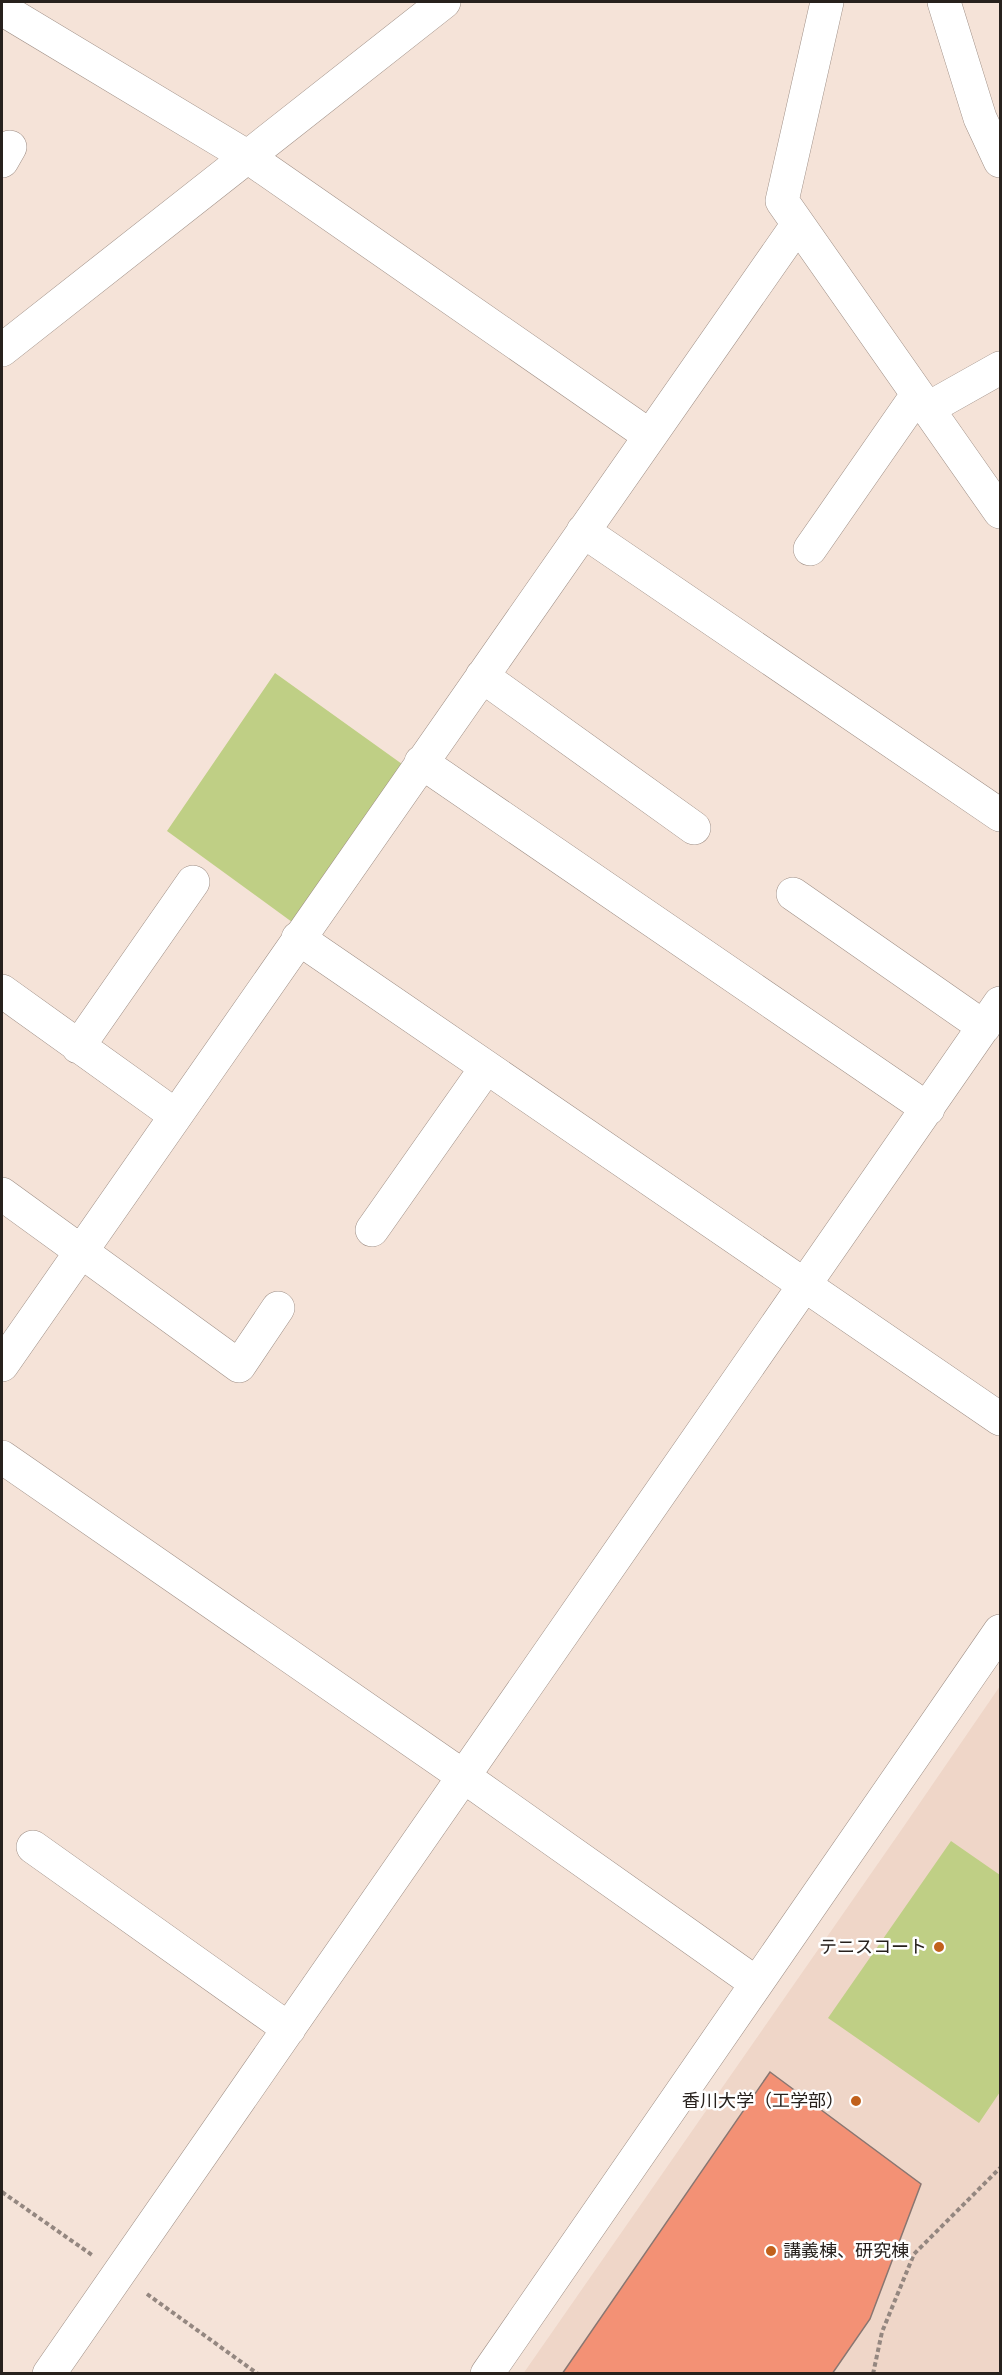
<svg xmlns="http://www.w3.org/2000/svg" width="1002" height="2375" font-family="Jost,'Noto Sans JP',sans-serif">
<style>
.built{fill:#efd6c8}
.green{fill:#bfcf85}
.building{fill:#f39175;stroke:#897671;stroke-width:1.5}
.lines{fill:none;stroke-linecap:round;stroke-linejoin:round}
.street-casing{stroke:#9f8f86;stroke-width:34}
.secondary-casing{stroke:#9f8f86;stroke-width:34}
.path{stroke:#948780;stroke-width:4;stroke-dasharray:4.5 3;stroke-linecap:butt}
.street{stroke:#fff;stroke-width:33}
.secondary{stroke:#fff;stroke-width:33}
.poi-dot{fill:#c1611c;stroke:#fff;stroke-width:2}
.labels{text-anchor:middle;stroke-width:5;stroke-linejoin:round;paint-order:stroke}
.poi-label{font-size:18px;fill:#27211d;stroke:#fff;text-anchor:end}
</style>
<rect width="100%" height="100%" fill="#f5e3d8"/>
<path class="built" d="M1000,1686v687l-477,1 379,-545z"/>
<path class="green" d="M275,673l127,91 -110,158 -125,-91z
M951,1841l49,34v217l-21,31 -151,-105z"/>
<path class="building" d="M770,2072l151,112 -51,135 -38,55h-270z"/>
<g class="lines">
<defs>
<path id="street" d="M827,2l-45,199 218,311
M944,2l36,116 20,43
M2,9l246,148 402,279
M2,161l8,-14
M2,350l442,-348
M927,409l73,-41
M583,531l417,284
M810,549l107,-154
M482,676l212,152
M421,762l507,347
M793,894l191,133
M298,938l702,481
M2,991l173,124
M78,1047l115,-165
M2,1194l237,172 39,-58
M372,1230l114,-162
M2,1365l796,-1141
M2,1457l461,319 293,207
M33,1847l256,182
M49,2374l951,-1371"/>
<path id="secondary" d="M487,2374l513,-743"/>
</defs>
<use href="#street" class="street-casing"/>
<use href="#secondary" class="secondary-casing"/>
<path class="path" d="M2,2192l90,63
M147,2294l111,80
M873,2374l9,-42 32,-78 86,-86"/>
<use href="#street" class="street"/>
<use href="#secondary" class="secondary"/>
</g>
<g class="poi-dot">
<circle cx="939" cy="1947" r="6"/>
<circle cx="856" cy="2101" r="6"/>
<circle cx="771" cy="2251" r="6"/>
</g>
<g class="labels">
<g class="poi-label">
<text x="927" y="1953">テニスコート</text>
<text x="844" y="2107">香川大学（工学部）</text>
<text x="783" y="2257" text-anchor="start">講義棟、研究棟</text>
</g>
</g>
<rect width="1002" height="2375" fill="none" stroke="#27211d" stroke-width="6"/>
</svg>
